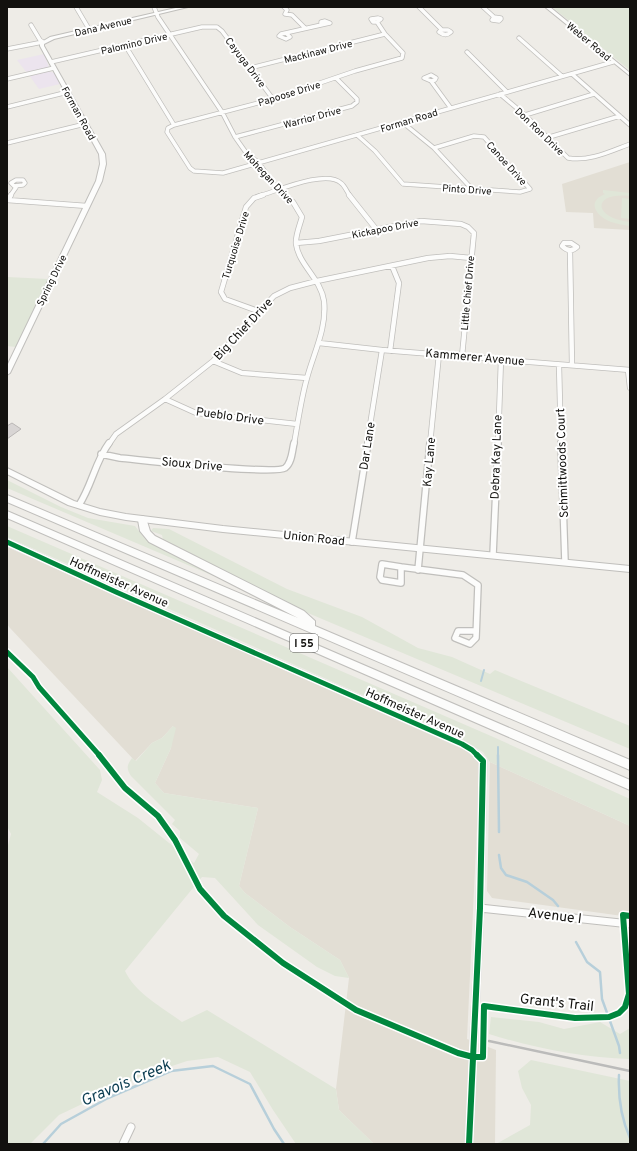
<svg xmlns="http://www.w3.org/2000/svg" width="637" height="1151" font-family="Overpass,sans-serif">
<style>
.commercial{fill:#ece4ee}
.built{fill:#e2ded4}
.green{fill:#e0e6d8}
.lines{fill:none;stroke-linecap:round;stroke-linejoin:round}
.stream-far1{stroke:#b7cfda;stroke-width:2}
.stream{stroke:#b7cfda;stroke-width:2.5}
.building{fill:#d8d5d4;stroke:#bab7b6}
.street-far3-casing{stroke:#c0bfbc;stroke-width:5}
.street-far2-casing{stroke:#c0bfbc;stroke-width:6}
.street-far1-casing{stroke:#c0bfbc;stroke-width:8}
.street-casing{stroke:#c0bfbc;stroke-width:9}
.secondary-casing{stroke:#c0bfbc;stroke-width:2}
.highway-casing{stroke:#c0bfbc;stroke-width:2}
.street-far3{stroke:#fcfcfb;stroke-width:3.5}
.street-far2{stroke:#fcfcfb;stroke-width:4.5}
.street-far1{stroke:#fcfcfb;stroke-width:5.5}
.street{stroke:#fcfcfb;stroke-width:7}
.secondary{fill:#fcfcfb;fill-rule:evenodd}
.highway{fill:#fcfcfb;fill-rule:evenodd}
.rail{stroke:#bbbbba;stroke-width:2.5}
.cycleway-far1-casing{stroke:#fff;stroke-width:8}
.cycleway-casing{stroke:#fff;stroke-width:9}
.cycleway-far1{stroke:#00873e;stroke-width:5}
.cycleway{stroke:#00873e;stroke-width:6}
.labels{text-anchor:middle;stroke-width:4;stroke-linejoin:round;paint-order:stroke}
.far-street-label{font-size:10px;fill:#12110e;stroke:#fff}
.shield{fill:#fff;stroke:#595856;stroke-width:1}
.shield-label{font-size:11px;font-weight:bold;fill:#12110e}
.street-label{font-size:12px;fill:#12110e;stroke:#fff}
.near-street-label{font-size:14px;fill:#12110e;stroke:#fff}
.near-water-label{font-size:16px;font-style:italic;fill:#0e3f53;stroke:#fff}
</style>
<rect width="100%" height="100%" fill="#eeece7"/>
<path class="commercial" d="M44,54l5,13 -22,6 -10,-13z
M47,71l8,2 5,11 -21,5 -10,-14z"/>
<path class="built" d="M630,162v68l-36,-2 -1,-15 -27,-1 -4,-28z
M7,547l458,203 15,13 -13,276 29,11 -1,94h-121l-35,-34 -3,-21 13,-111 -9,-18 -50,-33 -45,-34 -6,-7 19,-78 -94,-15 -9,-10 16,-35 2,-22 -11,12 -10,5 -17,18 -125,-133 -3,-4z
M490,762l140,64v91l-138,-19 -5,-7z"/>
<path class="green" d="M552,7h78v64l-3,-3z
M603,190l27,3v3c-39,-4 -37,22 0,26v4c-6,-1 -13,-2 -19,-4 -15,-6 -25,-20 -6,-28l-2,-1z
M622,198l8,1v20l-9,-1z
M7,277l41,2 -32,68 -9,-1z
M7,480l54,27 27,11 47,8 10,13 71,38 -209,-89z
M7,526l484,210 139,63v27l-140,-64 -7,-10 -21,-13 -455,-202z
M153,528l16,1 118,60 75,28 56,31 34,9 38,17 5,-4 135,56v23l-334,-141 -133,-69 -1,-4 -11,-4z
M7,667l93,103 2,10 -5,12 41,26 56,45 5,-9 -19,-16v-7l-8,-7 3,-4 -44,-44c-5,-8 -4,-11 1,-18l4,3 16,-18 10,-5 11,-12 3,2 -5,20 -16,35 9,10 94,15 -19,78 6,7 45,34 50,33 9,18 -14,-2 -18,-9 -59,-42 -43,-47 -13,-1 -77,94c11,23 37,36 57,51l25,-12 129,79 3,21 35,34h-78l-23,-34 -23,-38 -32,-15 -31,4 -48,16 -80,38 -29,29h-23v-295l4,-15 -4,-8z
M491,1017l48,5 25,7 36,-7 20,12 10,-6v31c-47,-1 -96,-11 -141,-25z
M531,1060l99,21v63h-134l34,-19 1,-20 -9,-17 -4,-17z"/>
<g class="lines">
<path class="stream-far1" d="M481,681l3,-11
M498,747v9"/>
<path class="stream" d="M498,755l1,77
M499,855l2,13 5,7 21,7 26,18 5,6
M576,942l11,20 13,10 2,27 17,47 1,7
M619,1075c-1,22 2,43 11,63
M43,1144l18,-20 47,-26 63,-27 42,-5 37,18 24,45 10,15"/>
</g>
<path class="building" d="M12,423l9,6 -14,10v-13z"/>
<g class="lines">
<defs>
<path id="street-far3" d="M76,7l13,22
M154,7l4,10 64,95 13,25 12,17 11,8 21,29 7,5
M284,7l3,3 -2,4 7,1 13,13
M419,7l23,23
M483,7l11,10
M494,17l7,1v1l-2,2 -7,-1z
M378,18l3,1 -4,3h-4l-2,-3z
M31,25l9,15 3,2
M441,30h7l3,2c-4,4 -8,3 -12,0z
M287,34l3,3 -4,2 -7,-3 2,-2 49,-11 -5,-2 -4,1v3
M519,38l43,38
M125,45l49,80 -6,3 -1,4 23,36 4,3 29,2 390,-111
M7,49l36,-7
M467,52l40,40
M51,62l151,-35h15l5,4 51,68
M250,68l135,-34
M572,74l58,51
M431,75l5,3 -1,2 -4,1 -7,-3z
M7,79l47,-11
M431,81l19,26
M500,94l25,21 43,43c21,4 43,-7 62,-14
M7,107l61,-15
M525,115l69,-21
M402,122l32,26 38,41
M174,125l99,-26 82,-28 47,-13 1,-5 -18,-19 -8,-12
M357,135l18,16 28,33 117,8 10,-3 -46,-52 -10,-1 -40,12
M235,137l117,-31 5,-4v-3l-21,-21
M546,138l74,-22
M7,143l78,-19
M16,180h7l2,3 -2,2 -9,1 -3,-3z
M10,196l7,-10
M259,196c18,-5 67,-27 82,-13 4,3 6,9 9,13"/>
<path id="street-far2" d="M284,195l9,7 9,15c-2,8 -7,19 -6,27 3,21 25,35 28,57 3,27 -10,51 -17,77 -6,21 -9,44 -13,66
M349,195l27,34
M7,200l80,6
M8,200l3,-5
M296,243l23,-2 102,-20 40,3 7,3 6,6 -12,123
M564,243h7l6,4c-5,5 -10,4 -15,-1z
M570,251l2,114
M258,311l-33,-12 -4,-7 25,-85 8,-9 9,-3
M319,343l63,7 248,20
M390,351l9,-68 -7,-17
M213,361l29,12 65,5
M559,365l2,79
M628,370l2,18
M165,399l31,14 101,11
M109,444l7,-10 49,-35 48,-38 61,-65 16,-8 27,-7 111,-23 22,-2 21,2
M367,444l15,-94
M430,444l9,-90
M498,444l3,-85"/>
<path id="street-far1" d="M561,443l4,119
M101,454l19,4c22,2 154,17 165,10 7,-5 7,-17 9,-25
M79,505c13,-20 16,-43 30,-62
M7,542l109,50 346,152 10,6 6,6
M352,542l16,-99
M493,555l5,-112
M382,564l19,3v16l-19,-3 -2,-3z
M401,567l62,8 15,10 -2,53 -6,6 -15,-6 3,-7h18
M418,570l12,-127"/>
<path id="street" d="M480,908l150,16
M123,1144l8,-17
M469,1144l11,-236 3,-147 -6,-6"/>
<path id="secondary" d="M180,7h8l-134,32 -10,5v2l61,108 1,10 -4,17 -92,192 -3,2v-9l89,-185 4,-17 -1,-10 -59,-108v-3l10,-6z
M545,7h5l80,66v3z
M7,468l67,33 26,8 26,5 97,12 407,40v6l-407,-40 -97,-12 -26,-5 -32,-10 -61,-31z"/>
<path id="highway" d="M7,495l291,123 -149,-76 -9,-11 -2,-11 5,-4 3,2 4,13 5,5 149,75 11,10v5l315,134v10l-623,-268z
M7,511l623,269v10l-623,-272z"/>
</defs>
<use href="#street-far3" class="street-far3-casing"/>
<use href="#street-far2" class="street-far2-casing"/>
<use href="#street-far1" class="street-far1-casing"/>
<use href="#street" class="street-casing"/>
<use href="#secondary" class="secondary-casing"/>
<use href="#highway" class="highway-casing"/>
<use href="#street-far3" class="street-far3"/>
<use href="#street-far2" class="street-far2"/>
<use href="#street-far1" class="street-far1"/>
<use href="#street" class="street"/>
<use href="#secondary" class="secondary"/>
<use href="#highway" class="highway"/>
<path class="rail" d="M489,1041l141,30"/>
<defs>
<path id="cycleway-far1" d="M7,542l109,50 346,152 10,6 6,6
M7,652l26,25 6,10 61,69"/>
<path id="cycleway" d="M99,755l26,33 33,28 17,24 25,49 24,27 59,47 73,47 102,43 15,4h10l1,-51 91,12 34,-1 10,-4 6,-6 4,-13 -6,-79 7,1
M469,1144l11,-236 3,-147 -6,-6"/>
</defs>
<use href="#cycleway-far1" class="cycleway-far1-casing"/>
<use href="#cycleway" class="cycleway-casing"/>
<use href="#cycleway-far1" class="cycleway-far1"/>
<use href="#cycleway" class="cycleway"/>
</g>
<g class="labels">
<g class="far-street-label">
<text transform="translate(103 26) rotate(-13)" y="4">Dana Avenue</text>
<text transform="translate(589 41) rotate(40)" y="4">Weber Road</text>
<text transform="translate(134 43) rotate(-13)" y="4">Palomino Drive</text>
<text transform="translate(318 51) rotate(-14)" y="4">Mackinaw Drive</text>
<text transform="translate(246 62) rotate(53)" y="4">Cayuga Drive</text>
<text transform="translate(289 93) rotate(-17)" y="4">Papoose Drive</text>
<text transform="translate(79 113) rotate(61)" y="4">Forman Road</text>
<text transform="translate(312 117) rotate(-15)" y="4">Warrior Drive</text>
<text transform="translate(409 120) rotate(-17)" y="4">Forman Road</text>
<text transform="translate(540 131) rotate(44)" y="4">Don Ron Drive</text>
<text transform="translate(507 163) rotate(48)" y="4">Canoe Drive</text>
<text transform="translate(269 177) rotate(47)" y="4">Mohegan Drive</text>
<text transform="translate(467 189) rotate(4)" y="4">Pinto Drive</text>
<text transform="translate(385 228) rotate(-11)" y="4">Kickapoo Drive</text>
<text transform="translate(235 245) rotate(-73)" y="4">Turquoise Drive</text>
<text transform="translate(51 280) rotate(-64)" y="4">Spring Drive</text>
<text transform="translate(467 293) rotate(-85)" y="4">Little Chief Drive</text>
</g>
<rect class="shield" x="290" y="634" width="28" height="18" rx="3"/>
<g class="shield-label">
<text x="304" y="647">I 55</text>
</g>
<g class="street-label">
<text transform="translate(243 329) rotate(-47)" y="4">Big Chief Drive</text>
<text transform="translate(475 357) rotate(5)" y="4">Kammerer Avenue</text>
<text transform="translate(230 416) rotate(8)" y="4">Pueblo Drive</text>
<text transform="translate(367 446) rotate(-81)" y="4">Dar Lane</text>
<text transform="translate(496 457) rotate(-88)" y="4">Debra Kay Lane</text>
<text transform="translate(429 462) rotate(-85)" y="4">Kay Lane</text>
<text transform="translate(562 463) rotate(-92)" y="4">Schmittwoods Court</text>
<text transform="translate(192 464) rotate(5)" y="4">Sioux Drive</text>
<text transform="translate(314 538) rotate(6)" y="4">Union Road</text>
<text transform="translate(119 582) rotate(24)" y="4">Hoffmeister Avenue</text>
<text transform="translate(415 713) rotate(24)" y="4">Hoffmeister Avenue</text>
</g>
<g class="near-street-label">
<text transform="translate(555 915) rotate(7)" y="5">Avenue I</text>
<text transform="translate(557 1002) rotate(6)" y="5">Grant's Trail</text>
</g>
<g class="near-water-label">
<text transform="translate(125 1082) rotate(-23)" y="6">Gravois Creek</text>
</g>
</g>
<rect width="637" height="1151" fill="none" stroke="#12110e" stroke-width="16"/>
</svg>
